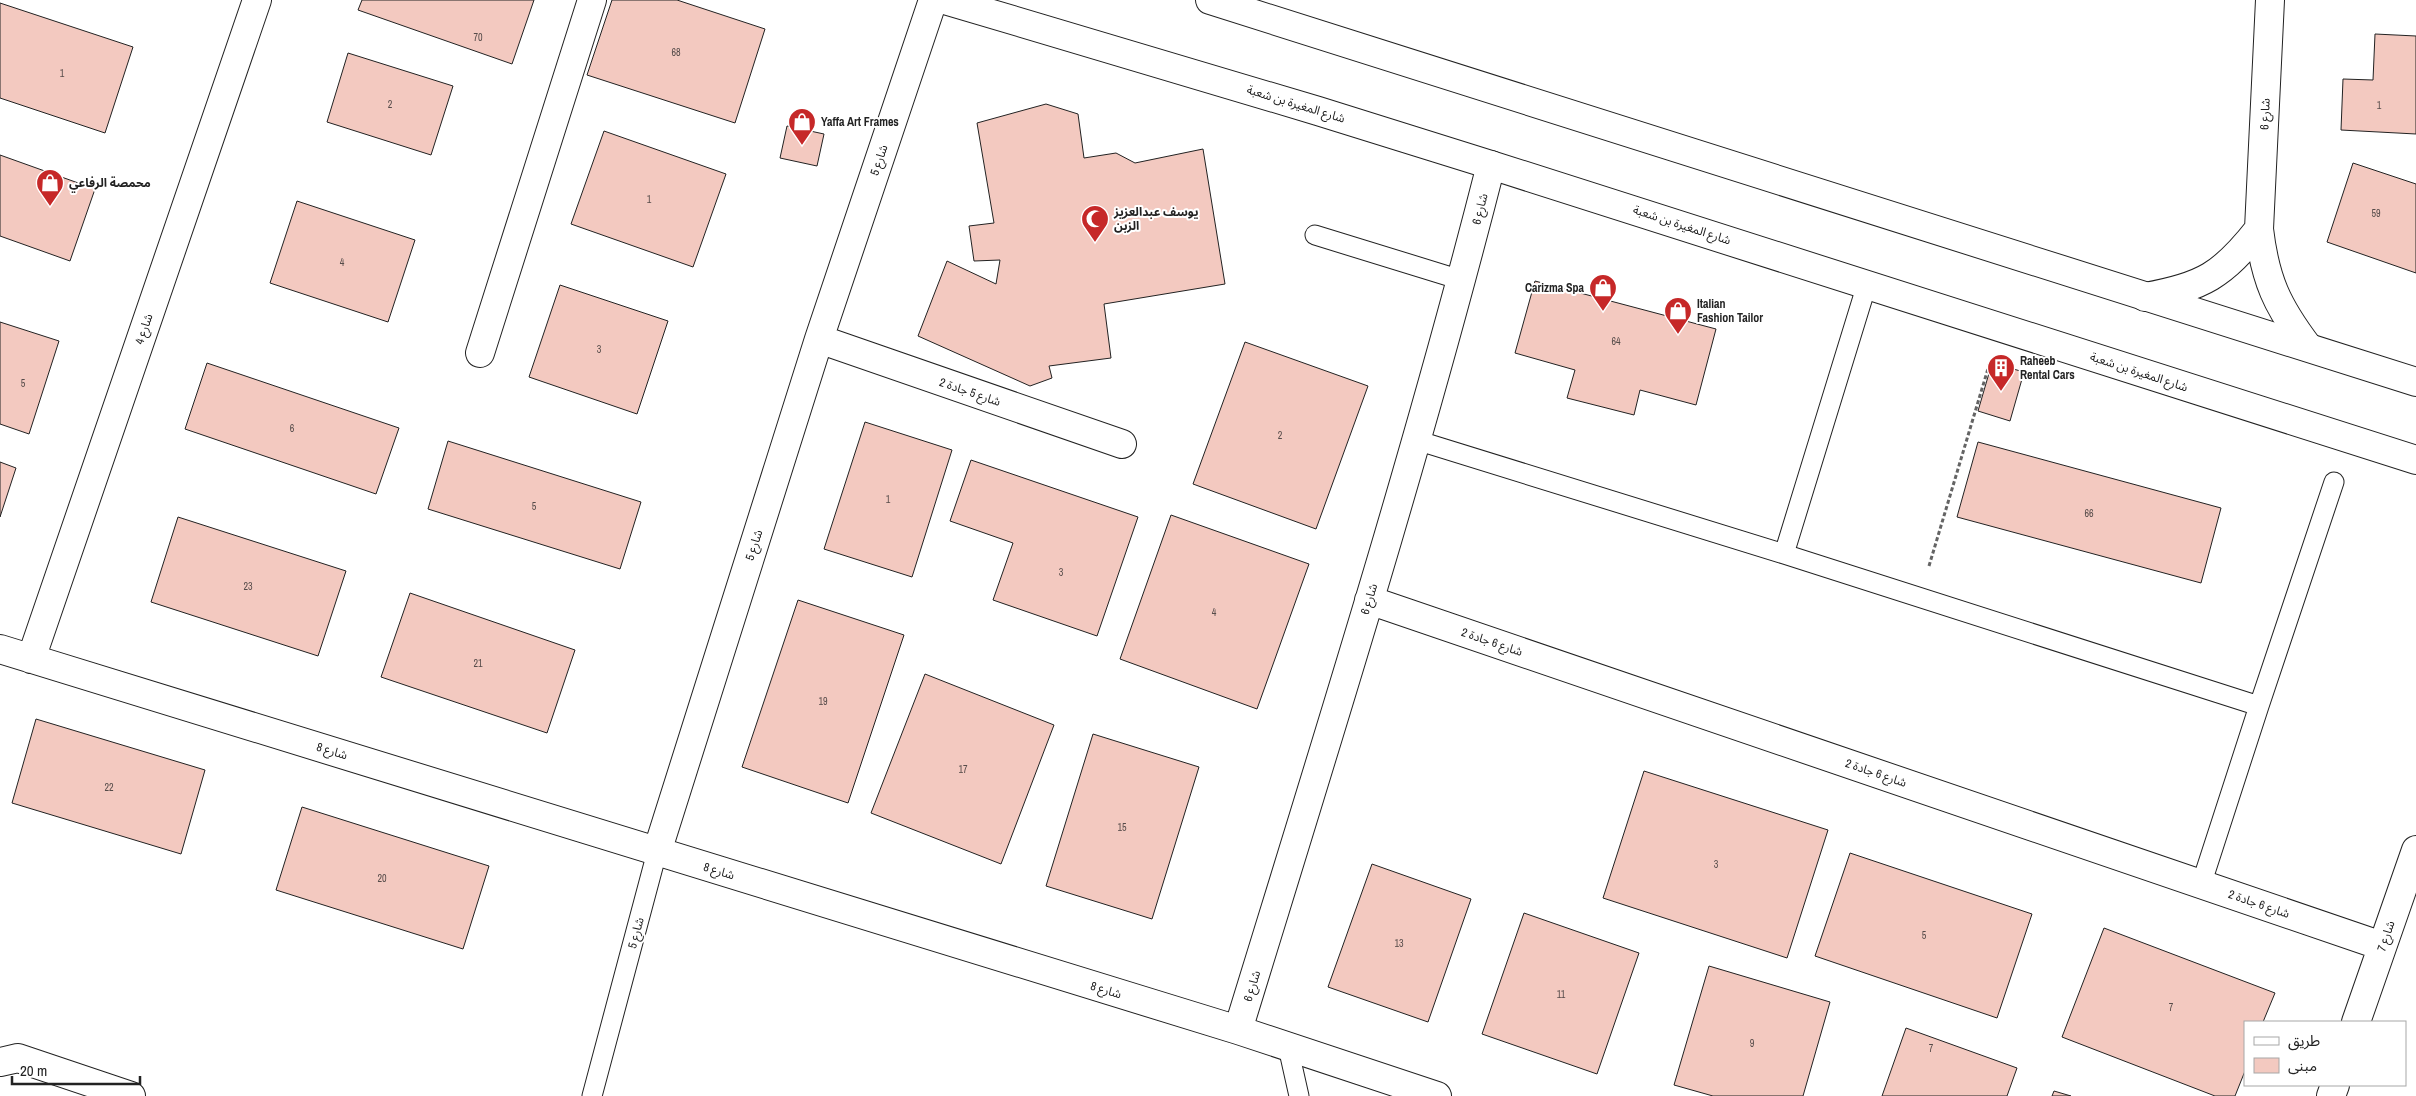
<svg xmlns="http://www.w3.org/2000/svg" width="2416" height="1096" font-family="'Archivo Narrow','Noto Sans Arabic',sans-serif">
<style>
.building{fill:#f3c9c0;stroke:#222}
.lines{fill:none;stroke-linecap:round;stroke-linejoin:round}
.service-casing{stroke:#222;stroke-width:21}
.pedestrian-casing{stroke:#222;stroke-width:30}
.minor-casing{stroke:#222;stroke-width:30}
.secondary-casing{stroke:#222;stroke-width:30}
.path{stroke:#646464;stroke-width:3;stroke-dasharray:4 2.5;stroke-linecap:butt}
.service{stroke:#fff;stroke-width:19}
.pedestrian{stroke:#fff;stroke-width:28}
.minor{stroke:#fff;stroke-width:28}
.secondary{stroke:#fff;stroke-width:28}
.labels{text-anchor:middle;stroke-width:4;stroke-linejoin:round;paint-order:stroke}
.number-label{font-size:10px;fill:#564c4a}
.street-label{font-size:12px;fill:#222;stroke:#fff}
.poi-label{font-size:12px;font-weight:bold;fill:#222;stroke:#fff;text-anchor:start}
</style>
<rect width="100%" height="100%" fill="#fff"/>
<path class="building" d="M362,0h172l-22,64 -154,-54z
M612,0h65l88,29 -30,94 -148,-48z
M0,3l133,44 -28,86 -105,-35z
M2375,34l41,2v98l-75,-4 2,-51 30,1z
M348,53l105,33 -22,69 -104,-33z
M1046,104l32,10 6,44 32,-5 19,10 68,-14 22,135 -121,20 7,54 -62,8 3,12 -22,8 -112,-50 29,-75 49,23 4,-24 -26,1 -5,-35 25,-3 -17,-100z
M787,126l37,8 -7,32 -37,-8z
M604,131l122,43 -33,93 -122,-43z
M0,155l95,34 -25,72 -70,-25z
M2353,163l63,21v89l-89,-31z
M297,201l118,39 -27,82 -118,-39z
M1535,281l181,48 -20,76 -56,-15 -6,25 -67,-17 8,-28 -60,-17z
M560,285l108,36 -31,93 -108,-37z
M0,322l59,19 -30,93 -29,-10z
M1245,342l123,44 -52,143 -123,-45z
M207,363l192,65 -23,66 -191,-65z
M1992,363l32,9 -14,49 -32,-10z
M865,422l87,28 -40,127 -88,-28z
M448,441l193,61 -21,67 -192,-60z
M1978,442l243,66 -20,75 -244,-66z
M971,460l167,57 -41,119 -104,-36 20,-57 -63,-22z
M0,462l16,6 -16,49z
M1171,515l138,49 -52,145 -137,-50z
M178,517l168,54 -28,85 -167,-54z
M410,593l165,57 -28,83 -166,-56z
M798,600l106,35 -56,168 -106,-36z
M925,674l129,51 -53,139 -130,-51z
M36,719l169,51 -24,84 -169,-51z
M1093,734l106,33 -47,152 -106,-33z
M1644,771l184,59 -41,128 -184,-60z
M302,807l187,59 -26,83 -187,-59z
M1850,853l182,61 -35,104 -182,-62z
M1372,864l99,35 -43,123 -100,-35z
M1524,913l115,40 -42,121 -115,-40z
M2104,928l171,65 -12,29h-18v49l-10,25h-20l-153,-59z
M1709,966l121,36 -27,94h-90l-39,-11z
M1906,1028l111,40 -10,28h-125z
M2054,1091l17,5h-19z"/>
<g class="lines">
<defs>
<path id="service" d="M1315,235l146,45
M1416,440l368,114 475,152
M1784,554l83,-270
M2201,885l58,-179 75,-224
M1288,1047l11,49
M592,1096l65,-244"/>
<path id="pedestrian" d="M0,1062l18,-4 113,38"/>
<path id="minor" d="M2270,0l-11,229c6,51 18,77 49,118
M2145,297c58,-10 78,-22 114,-68
M819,339l303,105
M480,353l112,-353
M1369,600l1013,346
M0,649l1238,381 199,66
M31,659l226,-659
M657,852l162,-513 114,-339
M2356,1022l60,-172
M1238,1030c88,-287 179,-574 253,-865
M2331,1096l4,-11"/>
<path id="secondary" d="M945,0l373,111 173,54 925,295
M1210,0l1206,382"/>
</defs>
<use href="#service" class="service-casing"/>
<use href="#pedestrian" class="pedestrian-casing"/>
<use href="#minor" class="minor-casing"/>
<use href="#secondary" class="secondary-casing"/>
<path class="path" d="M1929,566l61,-204"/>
<use href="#service" class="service"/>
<use href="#pedestrian" class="pedestrian"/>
<use href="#minor" class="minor"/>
<use href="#secondary" class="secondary"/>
</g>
<defs>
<symbol id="shop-pin" viewBox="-11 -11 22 30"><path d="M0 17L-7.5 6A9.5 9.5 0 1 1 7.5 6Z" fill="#c62828" stroke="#fff"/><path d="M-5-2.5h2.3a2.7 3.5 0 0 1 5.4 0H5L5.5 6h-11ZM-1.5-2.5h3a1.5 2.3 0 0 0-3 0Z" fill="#fff"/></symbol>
<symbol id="mosque-pin" viewBox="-11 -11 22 30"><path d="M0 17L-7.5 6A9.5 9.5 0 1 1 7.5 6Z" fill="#c62828" stroke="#fff"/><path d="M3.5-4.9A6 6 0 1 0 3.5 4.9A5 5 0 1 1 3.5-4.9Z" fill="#fff"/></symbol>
<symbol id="building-pin" viewBox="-11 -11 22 30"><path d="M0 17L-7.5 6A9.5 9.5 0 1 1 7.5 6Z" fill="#c62828" stroke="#fff"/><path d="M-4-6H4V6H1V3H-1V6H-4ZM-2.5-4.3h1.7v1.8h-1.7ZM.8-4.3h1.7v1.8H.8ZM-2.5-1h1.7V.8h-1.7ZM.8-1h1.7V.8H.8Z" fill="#fff"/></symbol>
</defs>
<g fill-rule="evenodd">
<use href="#shop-pin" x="786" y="106" width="32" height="43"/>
<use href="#shop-pin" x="34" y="167" width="32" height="43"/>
<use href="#mosque-pin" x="1079" y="203" width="32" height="43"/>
<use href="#shop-pin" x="1587" y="272" width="32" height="43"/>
<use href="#shop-pin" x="1662" y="295" width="32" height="43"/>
<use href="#building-pin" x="1985" y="352" width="32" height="43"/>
</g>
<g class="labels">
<g class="number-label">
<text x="478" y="41">70</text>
<text x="676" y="56">68</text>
<text x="62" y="77">1</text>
<text x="390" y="108">2</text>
<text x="2379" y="109">1</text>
<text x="649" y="203">1</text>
<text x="2376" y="217">59</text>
<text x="342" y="266">4</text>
<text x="1616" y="345">64</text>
<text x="599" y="353">3</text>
<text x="23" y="387">5</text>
<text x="292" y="432">6</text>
<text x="1280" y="439">2</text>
<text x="888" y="503">1</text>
<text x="534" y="510">5</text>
<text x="2089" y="517">66</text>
<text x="1061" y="576">3</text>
<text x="248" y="590">23</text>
<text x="1214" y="616">4</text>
<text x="478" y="667">21</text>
<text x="823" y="705">19</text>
<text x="963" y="773">17</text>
<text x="109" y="791">22</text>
<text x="1122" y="831">15</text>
<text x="1716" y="868">3</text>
<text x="382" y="882">20</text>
<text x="1924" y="939">5</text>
<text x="1399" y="947">13</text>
<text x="1561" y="998">11</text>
<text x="2171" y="1011">7</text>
<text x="1752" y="1047">9</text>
<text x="1931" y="1052">7</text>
</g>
<g class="street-label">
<text transform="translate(1296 104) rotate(17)" y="4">شارع المغيرة بن شعبة</text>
<text transform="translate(2265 114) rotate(-87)" y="4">شارع 6</text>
<text transform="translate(879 160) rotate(-71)" y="4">شارع 5</text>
<text transform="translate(1480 209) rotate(-76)" y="4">شارع 6</text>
<text transform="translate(1682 225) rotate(18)" y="4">شارع المغيرة بن شعبة</text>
<text transform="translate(144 329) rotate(-71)" y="4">شارع 4</text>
<text transform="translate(2139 372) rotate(18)" y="4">شارع المغيرة بن شعبة</text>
<text transform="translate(970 392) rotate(19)" y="4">شارع 5 جادة 2</text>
<text transform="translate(754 545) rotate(-72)" y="4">شارع 5</text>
<text transform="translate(1369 599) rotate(-73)" y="4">شارع 6</text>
<text transform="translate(1492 642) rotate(19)" y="4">شارع 6 جادة 2</text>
<text transform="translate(332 751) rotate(17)" y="4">شارع 8</text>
<text transform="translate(1876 773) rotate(19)" y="4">شارع 6 جادة 2</text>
<text transform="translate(719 871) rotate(17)" y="4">شارع 8</text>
<text transform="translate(2259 904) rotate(19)" y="4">شارع 6 جادة 2</text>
<text transform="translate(636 933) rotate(-75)" y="4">شارع 5</text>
<text transform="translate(2386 936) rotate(-71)" y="4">شارع 7</text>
<text transform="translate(1252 986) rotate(-73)" y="4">شارع 6</text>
<text transform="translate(1106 990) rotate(17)" y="4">شارع 8</text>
</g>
<g class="poi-label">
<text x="821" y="126">Yaffa Art Frames</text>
<text x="69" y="187">محمصة الرفاعي</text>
<text x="1114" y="216">يوسف عبدالعزيز<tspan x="1114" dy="14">الزبن</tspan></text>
<text x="1584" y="292" text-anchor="end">Carizma Spa</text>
<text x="1697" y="308">Italian<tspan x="1697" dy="14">Fashion Tailor</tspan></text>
<text x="2020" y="365">Raheeb<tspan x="2020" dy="14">Rental Cars</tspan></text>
</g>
</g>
<rect x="2244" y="1021" width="162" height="65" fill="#ffffff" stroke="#a7a7a7"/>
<rect x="2254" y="1037" width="25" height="8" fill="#ffffff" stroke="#a7a7a7"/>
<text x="2288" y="1046" font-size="15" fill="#222222">طريق</text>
<rect x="2254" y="1058" width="25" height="15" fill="#f3c9c0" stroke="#a7a7a7"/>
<text x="2288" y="1071" font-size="15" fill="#222222">مبنى</text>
<path d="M12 1076v8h128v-8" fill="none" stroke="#222222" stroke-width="2.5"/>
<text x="20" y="1076" font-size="15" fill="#222222" stroke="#ffffff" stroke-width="4" paint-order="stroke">20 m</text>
</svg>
